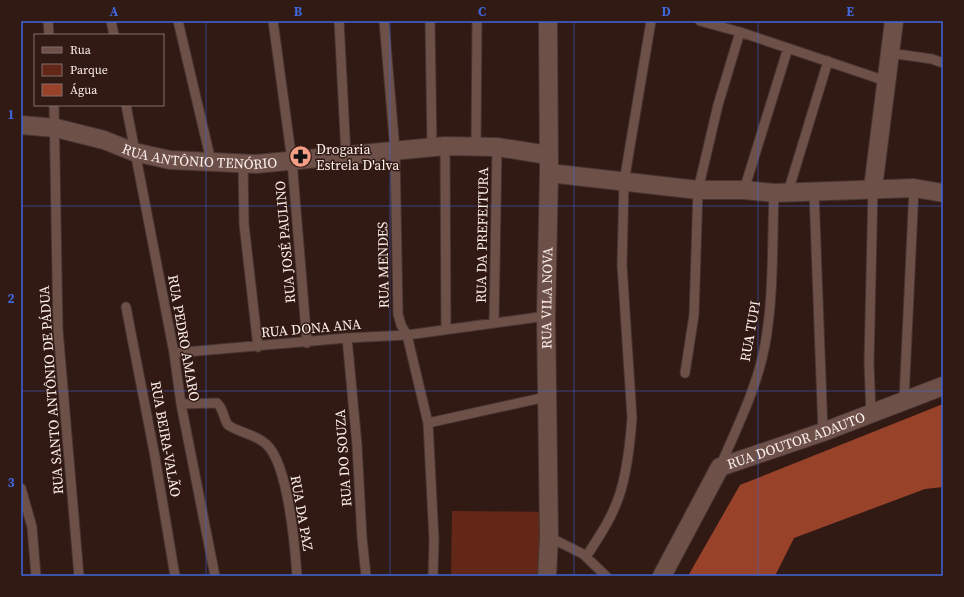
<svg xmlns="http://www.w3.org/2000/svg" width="964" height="597" font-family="'Source Serif 4',serif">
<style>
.green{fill:#622717}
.water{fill:#98422a}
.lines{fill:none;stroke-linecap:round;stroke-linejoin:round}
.service-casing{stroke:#473431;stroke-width:11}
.minor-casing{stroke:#473431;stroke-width:20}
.service{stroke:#6d5149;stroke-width:9}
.minor{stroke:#6d5149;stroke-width:18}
.grid{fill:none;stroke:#3f66db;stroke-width:1;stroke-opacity:0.55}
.labels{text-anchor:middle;stroke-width:3;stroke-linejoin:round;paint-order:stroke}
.poi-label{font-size:14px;fill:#fdefeb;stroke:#321a14;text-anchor:start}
.street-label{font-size:14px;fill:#fdefeb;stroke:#321a14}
.neatline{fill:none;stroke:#3f66db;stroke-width:1.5}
.grid-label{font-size:13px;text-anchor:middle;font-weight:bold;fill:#3f66db}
</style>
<rect width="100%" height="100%" fill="#321a14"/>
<path class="green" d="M452,511l95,1 -1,64h-95z"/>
<path class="water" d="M943,404v83l-18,2 -131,49 -19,38h-87l52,-91z"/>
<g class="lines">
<defs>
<path id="service" d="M48,21l1,14
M111,21l3,14
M178,21l33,140
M273,21l19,140 15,182
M339,21l7,134
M384,21l11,129 3,164 3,11 6,10 21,88 6,117 -1,36
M430,21l2,127
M700,21l40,11 146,49
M890,53l42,6 11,4
M54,105l4,225 21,246
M126,105l48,248 7,51 34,172
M445,146l1,183
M476,147l1,-126
M243,163l1,61 14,123
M744,190l44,-142
M788,192l40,-131
M814,192l9,240
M126,307l29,150 20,119
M494,323l3,-176
M347,338l10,107 5,93 4,38
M174,353l173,-15 60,-3 139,-19
M685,373l9,-58 4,-125 20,-85 22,-73
M904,400l10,-212
M181,404l36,-1c7,6 6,15 11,22 12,8 27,9 38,19 22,19 29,103 31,132
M871,414l-2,-51 4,-175
M428,423l118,-26
M720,467c17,-40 37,-79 45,-122 9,-50 7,-102 9,-152
M21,488l11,39 4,49
M549,537l34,17 23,22
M586,557c10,-16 21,-31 28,-48 12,-25 16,-63 18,-91l-10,-153 2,-83 27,-161"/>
<g id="minor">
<path id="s1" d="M21,125l35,3 48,12 30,12 36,8 86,4 189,-18 52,1 51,8"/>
<path d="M549,173l149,17h46l30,3 140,-5 29,5"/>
<path d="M873,188l21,-167"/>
<path id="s2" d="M547,576l2,-39 -3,-221 3,-143 -1,-152"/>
<path id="s3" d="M662,576l58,-109 103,-35 120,-46"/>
</g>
</defs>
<use href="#service" class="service-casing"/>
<use href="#minor" class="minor-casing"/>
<use href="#service" class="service"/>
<use href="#minor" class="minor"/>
</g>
<path class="grid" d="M206,21v555M390,21v555M574,21v555M758,21v555M21,206h922M21,391h922"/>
<defs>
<symbol id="pharmacy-disc" viewBox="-11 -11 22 22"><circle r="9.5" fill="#f49e86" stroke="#321a14"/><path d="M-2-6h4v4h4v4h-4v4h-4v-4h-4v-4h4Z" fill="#111"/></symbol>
</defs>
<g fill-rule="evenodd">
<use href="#pharmacy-disc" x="288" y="144" width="25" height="25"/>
</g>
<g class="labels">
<g class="poi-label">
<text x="316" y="154">Drogaria<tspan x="316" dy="16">Estrela D'alva</tspan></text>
</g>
<g class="street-label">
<text dy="5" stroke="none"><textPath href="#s1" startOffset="183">RUA ANTÔNIO TENÓRIO</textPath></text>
<text transform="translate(482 235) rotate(-89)" y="5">RUA DA PREFEITURA</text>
<text transform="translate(285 242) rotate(-95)" y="5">RUA JOSÉ PAULINO</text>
<text transform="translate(383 265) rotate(-91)" y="5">RUA MENDES</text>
<text dy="5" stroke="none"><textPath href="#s2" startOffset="278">RUA VILA NOVA</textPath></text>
<text transform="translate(311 328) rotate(-5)" y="5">RUA DONA ANA</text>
<text transform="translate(750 331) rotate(-80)" y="5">RUA TUPI</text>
<text transform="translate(184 338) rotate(80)" y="5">RUA PEDRO AMARO</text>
<text transform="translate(51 390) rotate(-94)" y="5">RUA SANTO ANTÔNIO DE PÁDUA</text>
<text transform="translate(166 439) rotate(80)" y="5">RUA BEIRA-VALÃO</text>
<text dy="5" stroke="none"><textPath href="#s3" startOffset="204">RUA DOUTOR ADAUTO</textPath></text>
<text transform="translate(343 458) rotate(-94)" y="5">RUA DO SOUZA</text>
<text transform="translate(302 513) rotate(80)" y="5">RUA DA PAZ</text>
</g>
</g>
<rect width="964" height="597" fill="none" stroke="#321a14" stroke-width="44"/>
<rect x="34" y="34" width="130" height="72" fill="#321a14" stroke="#836f6a"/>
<rect x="42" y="47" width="20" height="6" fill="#6d5149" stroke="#836f6a"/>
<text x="70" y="54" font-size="12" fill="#fdefeb">Rua</text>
<rect x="42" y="64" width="20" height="12" fill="#622717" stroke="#836f6a"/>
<text x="70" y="74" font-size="12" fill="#fdefeb">Parque</text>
<rect x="42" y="84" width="20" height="12" fill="#98422a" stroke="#836f6a"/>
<text x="70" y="94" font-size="12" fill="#fdefeb">Água</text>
<rect x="22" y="22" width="920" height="553" class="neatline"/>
<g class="grid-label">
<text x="114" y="16">A</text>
<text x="298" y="16">B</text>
<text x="482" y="16">C</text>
<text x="666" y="16">D</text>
<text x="850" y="16">E</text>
<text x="11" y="119">1</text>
<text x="11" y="303">2</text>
<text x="11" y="487">3</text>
</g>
</svg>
